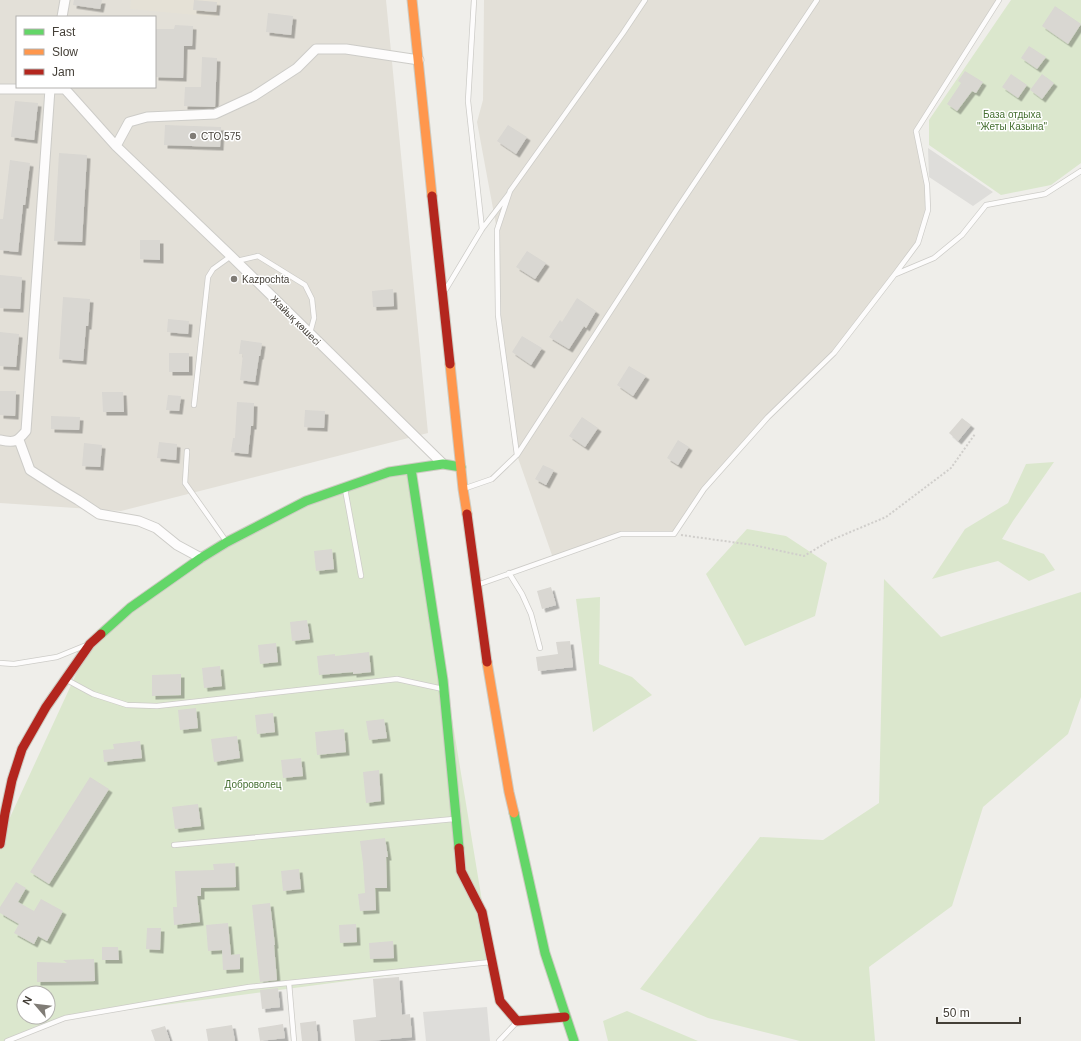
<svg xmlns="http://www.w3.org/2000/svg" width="1081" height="1041" font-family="Helvetica,sans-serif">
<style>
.residential{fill:#e3e0d8;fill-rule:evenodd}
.education{fill:#e5e1d6}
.green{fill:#dbe7cd;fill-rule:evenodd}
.parking{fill:#deddda}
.building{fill:#d9d7d2;filter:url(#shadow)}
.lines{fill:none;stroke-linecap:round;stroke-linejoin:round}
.lane-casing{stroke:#cdccc8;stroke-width:6}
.street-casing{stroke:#cdccc8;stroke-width:11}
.fast-casing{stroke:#cdcbc2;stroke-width:11}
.slow-casing{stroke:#cdcbc2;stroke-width:11}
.jam-casing{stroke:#cdcbc2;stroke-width:11}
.path{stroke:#d0cecb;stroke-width:2;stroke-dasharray:2 2;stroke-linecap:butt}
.lane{stroke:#fdfcfc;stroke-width:4.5}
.street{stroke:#fdfcfc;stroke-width:9}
.fast{stroke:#63d668;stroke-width:9}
.slow{stroke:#ff974d;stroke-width:9}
.jam{stroke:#b3261e;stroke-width:9}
.poi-dot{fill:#807c76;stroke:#fff;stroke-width:1.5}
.labels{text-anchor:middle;stroke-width:3;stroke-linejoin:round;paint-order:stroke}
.park-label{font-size:10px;fill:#456f31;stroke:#fff}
.poi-label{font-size:10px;fill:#443f37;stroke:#fff;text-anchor:start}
.street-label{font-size:10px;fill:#443f37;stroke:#fff}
</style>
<defs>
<filter id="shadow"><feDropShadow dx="3.5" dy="3.5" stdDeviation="0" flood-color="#0004"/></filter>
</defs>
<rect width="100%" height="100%" fill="#efeeea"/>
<path class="residential" d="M0,0h386l42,433 -307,78 -121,-8zM17,17h138v70h-138z
M484,0h515l-83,131 11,54 1,25 -10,33 -84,110 -66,64 -64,72 -30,45h-53l-68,24 -36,-103 -19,-140 -1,-85 -20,-108 6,-22z"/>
<path class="education" d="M131,0h89l-2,17 -88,-8z"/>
<path class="green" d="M1011,0h70v163l-30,22 -50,10 -72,-50v-25z
M1054,462l-41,59 -11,18 42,15 11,16 -26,11 -31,-20 -35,9 -31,9 33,-50 43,-26 18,-39z
M411,469l81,493 -427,56 -58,23h-7v-202l90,-195 137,-102 118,-55zM24,993h24v24h-24z
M747,529l39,7 41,27 -12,53 -70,30 -39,-72z
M884,579l57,58 140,-45v105l-13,37 -85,73 -31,99 -83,61 6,74h-75l-92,-23 -68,-29 120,-152 63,3 56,-37z
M600,597l-1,67 33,13 20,18 -59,37 -17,-133z
M627,1011l71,30h-90l-5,-20z"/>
<path class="parking" d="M928,148l65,44 -20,14 -44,-29z
M487,1007l3,34h-64l-3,-29z"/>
<path class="building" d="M74,0h28l-2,9 -27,-4z
M194,0l23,2 -1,10 -23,-2z
M1055,6l26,18 -13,20 -26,-18z
M268,13l25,3 -2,19 -25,-3z
M175,25l18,1 -1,20h-8l-1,32 -28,-1v-48h19z
M1029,46l17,11 -9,12 -16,-11z
M202,57l15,1 -2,49 -31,-1 1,-19h16z
M965,71l18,11 -7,11 -4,-2 -15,20 -10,-7 14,-21 -3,-2z
M1011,74l16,11 -9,13 -16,-11z
M1042,74l12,9 -12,16 -12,-9z
M15,101l23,2 -4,37 -23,-3z
M165,125l56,2 -1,20 -56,-2z
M508,125l19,12 -11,17 -19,-13z
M59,153l28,2 -5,87 -28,-1z
M10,160l20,3 -5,42h-2l-5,47 -18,-2v-31h3z
M140,240h20v20l-20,-1z
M527,251l19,12 -11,16 -19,-12z
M0,275l22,2 -2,32 -20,-1z
M393,289l1,17 -21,1 -1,-16z
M63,297l27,2 -2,27h-2l-3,35 -24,-2z
M577,298l19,13 -10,17 -2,-2 -15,23 -20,-12 11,-17 2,2z
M168,319l21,2 -1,13 -21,-2z
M0,332l19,2 -3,33 -16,-1z
M522,336l20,12 -11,17 -19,-13z
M241,340l21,3 -2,13h-1l-4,26 -15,-2 3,-26h-4z
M169,353h20v19h-20z
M629,366l17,10 -13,20 -16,-11z
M0,391h16l-1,25 -15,-1z
M102,392h21l1,20h-21z
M168,395l13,1 -2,15 -13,-1z
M237,402l17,1 -1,23h-2l-3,28 -17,-2 2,-14h2z
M305,410l20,1 -1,17 -20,-1z
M51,416l29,1 -1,13 -28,-1z
M582,417l16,11 -13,19 -16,-11z
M962,418l9,7 -13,16 -9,-8z
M678,440l11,7 -11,18 -11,-7z
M159,442l18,2 -1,16 -19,-2z
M84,443l18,2 -2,22 -18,-1z
M543,465l11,5 -8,15 -11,-6z
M332,549l2,20 -18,2 -2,-20z
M551,587l5,18 -14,4 -5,-18z
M307,620l3,19 -18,2 -2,-19z
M570,641l3,26 -35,4 -2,-14 22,-3 -2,-12z
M276,643l2,19 -18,2 -2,-19z
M369,652l2,20 -18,2v-2l-34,3 -2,-19 18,-2v2z
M220,666l2,20 -18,2 -2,-20z
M181,674v21l-29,1v-21z
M196,708l2,20 -18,2 -2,-20z
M273,713l2,19 -18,2 -2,-19z
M384,719l3,19 -18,2 -3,-19z
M344,729l2,23 -29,3 -2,-23z
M237,736l3,22 -26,4 -3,-23z
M140,741l2,17 -38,4 -1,-12 11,-1 -1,-5z
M301,758l2,18 -20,2 -2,-18z
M379,770l2,31 -15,2 -3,-31z
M90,777l19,12 -60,95 -19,-12z
M198,804l3,22 -26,3 -3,-22z
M385,838l3,19h-2l1,31h-12l1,22 -16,1 -2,-17 7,-1 -2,-30 -3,-22z
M235,863l1,24 -35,1v8h-4l3,26 -26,3 -1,-18h4l-2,-36 39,-1 -1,-6z
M299,869l2,20 -18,2 -2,-20z
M16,882l10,6 -8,14 16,9 7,-12 22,12 -16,30 -9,-5 -4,8 -20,-11 5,-9 -19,-11v-6z
M270,903l5,42h-1l3,35 -17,2 -8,-77z
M228,923l3,32 9,-1v15l-17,1 -1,-20 -14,1 -2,-26z
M356,924l1,18 -17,1 -1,-18z
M147,928h14l-1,22 -14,-1z
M393,941l1,17 -24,1 -1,-16z
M102,947h16l1,13h-17z
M94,959l1,22 -58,1v-20l30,1 -4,-3z
M399,977l3,38 8,-1 2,23 -42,4h-15l-2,-21 23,-3 -3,-38z
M278,988l2,19 -18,2 -2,-19z
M316,1021l2,20h-16l-2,-18z
M283,1024l2,14 -25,3 -2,-13z
M232,1025l3,16h-27l-2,-12z
M165,1026l5,15h-15l-4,-11z"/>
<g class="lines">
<defs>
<path id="lane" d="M474,0l-6,101 14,128
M237,261l21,-5 47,29 7,14 2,19 -4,15
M896,274l38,-16 28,-23 24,-30 59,-11 36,-23
M446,289l36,-60 26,-34
M194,405l14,-128 5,-8 18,-13
M187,451l-2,32 41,58
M517,455l160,-246 140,-209
M345,489l16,87
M463,489l29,-10 25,-24 -19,-140 -1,-85 13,-39 113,-158 22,-33
M509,573l13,21 9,20 9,34
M477,585l144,-51h53l30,-45 64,-72 66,-64 61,-79 23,-31 10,-33 -1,-25 -11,-54 83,-131
M0,663l14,1 43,-7 27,-11
M67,680l26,14 34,11 30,1 240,-27 46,10
M174,845l280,-26
M289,983l5,58
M7,1041l58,-23 116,-20 68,-11 242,-25
M499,1041l17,-18"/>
<path id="street" d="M62,17l3,-17
M64,87l1,2 51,57 115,110 212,208
M0,89h65
M116,146l13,-24 18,-5 68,-3 39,-18 43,-28 19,-19h30l73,11
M0,440c14,3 17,2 26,-9l24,-342
M19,440l11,30 28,18 20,12 21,14 40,7 17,7 21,17 24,13"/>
<path id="fast" d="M411,469l32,211 16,168
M101,634l29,-26 71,-50 26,-16 79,-41 83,-29 54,-8 18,3
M514,813l31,140 29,88"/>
<path id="slow" d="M412,0l20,196
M450,364l13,125 4,25
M487,662l22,130 5,21"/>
<path id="jam" d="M432,196l18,168
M467,514l20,148
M0,844l5,-31 7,-33 10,-31 24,-42 44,-63 11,-10
M459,848l2,23 21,41 18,89 17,20 48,-4"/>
</defs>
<use href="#lane" class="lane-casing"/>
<use href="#street" class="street-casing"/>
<use href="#fast" class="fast-casing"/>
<use href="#slow" class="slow-casing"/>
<use href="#jam" class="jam-casing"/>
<path class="path" d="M681,535l72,10 51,11 25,-15 57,-24 65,-49 24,-34"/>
<use href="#lane" class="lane"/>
<use href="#street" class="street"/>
<use href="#fast" class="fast"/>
<use href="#slow" class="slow"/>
<use href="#jam" class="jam"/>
</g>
<g class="poi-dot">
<circle cx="193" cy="136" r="4"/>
<circle cx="234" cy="279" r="4"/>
</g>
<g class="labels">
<g class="park-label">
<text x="1012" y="118">База отдыха<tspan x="1012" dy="12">"Жеты Казына"</tspan></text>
<text x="253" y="788">Доброволец</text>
</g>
<g class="poi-label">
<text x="201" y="140">СТО 575</text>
<text x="242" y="283">Kazpochta</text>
</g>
<g class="street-label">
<text transform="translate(296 320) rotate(45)" y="4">Жайық көшесі</text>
</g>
</g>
<rect x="16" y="16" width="140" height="72" fill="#ffffff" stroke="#b4b2af"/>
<rect x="24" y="29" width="20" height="6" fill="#63d668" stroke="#b4b2af"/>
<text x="52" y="36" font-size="12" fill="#443f37">Fast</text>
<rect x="24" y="49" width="20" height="6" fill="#ff974d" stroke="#b4b2af"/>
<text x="52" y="56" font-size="12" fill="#443f37">Slow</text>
<rect x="24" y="69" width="20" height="6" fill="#b3261e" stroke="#b4b2af"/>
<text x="52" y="76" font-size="12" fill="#443f37">Jam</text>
<g transform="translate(36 1005) rotate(298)"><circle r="19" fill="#ffffff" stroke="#b4b2af"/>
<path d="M0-3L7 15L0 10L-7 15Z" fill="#807c76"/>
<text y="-6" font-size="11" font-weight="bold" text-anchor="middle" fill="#443f37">N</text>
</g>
<path d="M937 1017v6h83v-6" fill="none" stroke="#443f37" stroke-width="2"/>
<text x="943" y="1017" font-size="12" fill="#443f37" stroke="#ffffff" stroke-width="3" paint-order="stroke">50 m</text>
</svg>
